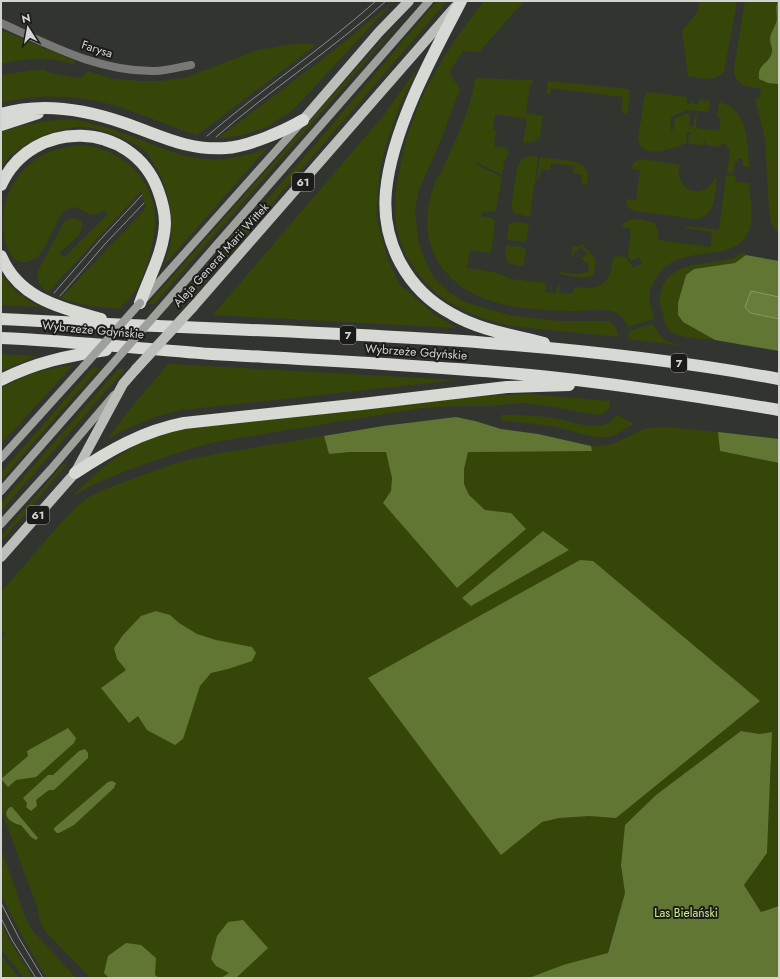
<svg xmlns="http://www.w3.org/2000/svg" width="780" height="979" font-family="Jost,sans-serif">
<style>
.green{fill:#364609}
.forest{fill:#617632}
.water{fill:#697d3a;stroke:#899768}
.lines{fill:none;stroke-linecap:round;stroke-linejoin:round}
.street{stroke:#787977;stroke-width:8}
.secondary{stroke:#9ea09c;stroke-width:8}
.primary{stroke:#bcbeba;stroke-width:10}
.highway{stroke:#d7d9d4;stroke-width:12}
.tram{stroke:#8c8d8a;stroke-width:1}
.secondary-bridge{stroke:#9ea09c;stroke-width:8}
.primary-bridge{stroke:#bcbeba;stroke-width:10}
.labels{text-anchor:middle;stroke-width:4;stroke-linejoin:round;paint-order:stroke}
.shield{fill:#1b1b19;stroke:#9c9c9a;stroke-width:1}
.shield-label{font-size:11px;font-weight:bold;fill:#d3d4d2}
.street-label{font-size:12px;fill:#d3d4d2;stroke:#1b1b19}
.park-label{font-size:12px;fill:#ceed8d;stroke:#1b1b19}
</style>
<rect width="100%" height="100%" fill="#323430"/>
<path class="green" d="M394,1l-101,109 -26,17 -25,8 -25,4 115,-87z
M437,1h10l-264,305 -9,-1 138,-157z
M484,1h40l-45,51 -16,-1 -14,21 11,17 -20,53 -22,50 -3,18 3,30 6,18 9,19 15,14 16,11 45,13 49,6h50c8,4 9,8 10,16 -23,-2 -46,-5 -69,-7 -19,-2 -38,-3 -57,-9 -12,-3 -25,-9 -36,-15 -15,-7 -28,-20 -38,-33 -29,-36 -26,-73 -16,-115 3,-12 5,-24 10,-35 16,-46 43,-85 72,-122z
M699,1h38l-13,71c-11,11 -23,6 -36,4l-6,-45 16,-20z
M745,1h34v233l-8,-11 -2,-13 -4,-71 -10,-41 4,1 2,-10c-15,-3 -27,-3 -27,-21z
M401,21l-247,283h-6l211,-239z
M1,30l74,31 -1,3c-28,-8 -45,-6 -73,0z
M293,44h15l8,1 -119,90c-28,-9 -55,-21 -84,-30 -32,-10 -79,-12 -112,-2v-28l34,-5h11v2l30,6c5,0 9,-2 11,-7l26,8 27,2h20l24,-3 75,-28z
M419,66l-18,36 -14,39 -7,27 -4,48 11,41 12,27 36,31 22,13 -244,-13 170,-199z
M475,78l58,2v12v-8h-3l-4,29 17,3 -3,22 -7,4 -8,1 -2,-2 4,-22 -32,-5 -2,16 3,1 -2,15 12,2 3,4 -5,10 -2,13 -26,-13 -1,2 27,13 -6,33 -3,2 -10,-1 -2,5 11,2 3,3 -4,32 -21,-3 -3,18 27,4 18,7 34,4 -1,9 5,1 1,-9h1l-1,9 5,1 2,-9h2l-1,8 10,1v-1h4v-5l2,-1c15,2 32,2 36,-17 1,-5 0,-11 5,-14l10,1 7,11 9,-5 -3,-6 -8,4 -4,-6h1l3,-26 -9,-2c4,-12 22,-7 32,-4l4,8v9l52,7 2,-15 -27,-4 2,-2 32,4 7,-55 10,1 -1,6 14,1c1,16 6,38 -2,52 -17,29 -67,8 -89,40 -12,16 -9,26 -4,44l-26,8c-3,-8 -9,-14 -17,-16 -12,-3 -27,0 -40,0 -49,-1 -109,-5 -135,-53 -14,-27 -10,-55 2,-82l1,1c14,-32 32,-64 36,-99z
M548,81l81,8 1,5 -3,20 -6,-2 2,-15 -72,-9 -1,6h-4z
M647,92l40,5v6l4,1v-2h2v2l4,1 2,-6 11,2 -1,11 -22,-2 -16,7 -1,13h3l2,-11 13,-6 2,1 -1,12 4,1 2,-12h2l-1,13 23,3 2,-13 -4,-1 2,-15c29,6 29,42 30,65l-7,-1 1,-7 -5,-1v3h-3l-2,13 -6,-1 3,-24 -3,-1v-3l-6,-2 -1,4 -14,-2v-3h-2v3l-16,-1v-3h3v-1h-3l1,-6h2v-2h-4l-1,12c-13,3 -44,18 -48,-5l6,-41z
M72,119c19,4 38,9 56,16 25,9 50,22 76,24 22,2 43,-3 63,-11l-103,117c2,-8 6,-17 7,-26 2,-28 -3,-56 -19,-78 -2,-3 -4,-8 -7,-10 -13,-11 -52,-26 -68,-24 -26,2 -61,18 -76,40v-35c23,-9 46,-11 71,-13z
M82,145c38,4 72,32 73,73 1,16 -7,46 -14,62 -4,11 -14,20 -21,29l-35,-4 -24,-7 85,-90 -5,-17 -92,100h-2c-8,-6 -10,-11 -9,-20l25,-47 4,-4 6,-2 8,3c6,12 -14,25 -22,32l5,5 44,-44 -4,-4c-3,2 -5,4 -9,4 -13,2 -20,-19 -36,4 -6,10 -14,35 -25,41 -26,15 -33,-26 -31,-44 2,-19 12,-40 28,-52 14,-12 32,-16 51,-18z
M530,156l8,1 -8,60 -14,-3 -5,-5 6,-42 5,-8z
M540,157c11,2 40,2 46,12 3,5 2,11 1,16l-6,-1 1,-9 -9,-2 1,-7 -23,-3 -1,7 -9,-1 -2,10 -2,-1z
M642,159l38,6c-8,25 25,37 35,13h2c-2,16 -1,41 -23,41l-57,-8c-7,-1 -12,-4 -10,-12l9,1 4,-30 -9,-2 3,-6z
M516,222l13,2 -3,18 -19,-2 2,-16z
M582,244l14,16 -2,14c-8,7 -24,2 -34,0v-2l19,2 9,-2 1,-8 -8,-5 6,-5 -6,-7 -10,9 2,-10 5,1z
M506,245l20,3 -3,18c-15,-2 -20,-4 -17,-21z
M744,252l2,3 -11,8 -41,6 -16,46 4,7 33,18c-11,-1 -37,-2 -45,-9 -4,-4 -6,-11 -7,-17 -4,-11 -5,-22 2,-32 14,-21 43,-17 65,-23 5,-1 9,-4 14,-7z
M1,274c13,17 20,23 40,33l-40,-2z
M652,324c4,3 5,7 8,11 6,8 16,9 26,11l-58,-7 1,-8z
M1,354l36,2 -36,15z
M168,364h3l286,16 -275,30c-28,6 -49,15 -75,29l19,-25z
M73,365l-72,79v-56l29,-14 19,-5z
M93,367l6,1 -98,112v-7z
M118,369h7l-124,142v-8z
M528,394l82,7v6l-7,7 -6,1 -43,-8 -30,-4 -35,3h-32l-35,2 -207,34c-25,6 -49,15 -73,23 -25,9 -48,18 -70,32 27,-28 58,-54 95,-65 8,-3 17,-3 25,-5l292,-31z
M500,415c18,0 36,0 53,3 13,2 32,9 43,8 9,0 16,-4 21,-11l17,9c-8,3 -14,10 -22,12 -17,4 -32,-3 -48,-7 -19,-5 -39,-6 -58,-8l-5,-2z
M664,427l54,5 2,19 59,12v443l-18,6 -17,-27 23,-32 5,-121 -12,2 -19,-3 -85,64 -35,70 4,28 -25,85h-510l-45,-47c-5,-8 -7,-15 -7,-25l-2,-2 -35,-94v-172l4,-3 -4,-5v-38l61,-70 18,-18 9,-7 16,-8 74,-27 42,-9 103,-17 5,18 21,-2 242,-2 -1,-4h11l14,-3 26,-13 8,-2z
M64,463l2,2 -65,77v-6z
M1,848l24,69 7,13 44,48h-29l-23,-38 -23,-45z
M1,922l7,16 25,40h-9l-23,-29z
M1,955l18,23h-14l-4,-5z"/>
<path class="forest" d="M778,1h1v83l-11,-1 -9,-4c-2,-16 10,-14 13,-27 1,-4 -2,-8 -2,-12 0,-7 6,-14 7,-21 0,-6 -2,-12 1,-18z
M746,255l33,6v36l-29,16 29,6v32l-64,-11 -32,-18 -5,-7v-12l8,-28 8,-6 41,-6z
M456,417l19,4 26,8 37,5 53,12 1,5 -124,1 -4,17v15l5,11 16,15 26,3 15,16 -69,59 -74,-85 8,-12 1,-13 -6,-26h-36l-21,2 -5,-18 59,-10z
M718,432l61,7v24l-59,-12z
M543,531l26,19 -98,56 -9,-8z
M580,560l13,1 167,140 -144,117 -27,-2 -30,2 -17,4 -41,33 -133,-177z
M156,611l14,4 9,8 18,11 19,6 36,7 4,6 -4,8 -24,8 -17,4 -11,13 -17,53 -8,6 -28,-15 -9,-14 -9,7 -28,-35 25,-18 -9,-11 -3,-11 9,-13 18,-19z
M68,728l8,10 -2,5 -38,34 -20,3 -8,7 -7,-8 27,-23 -1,-5z
M741,731l19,3 12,-2 -5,121 -23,32 17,27 18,-6v72h-250l34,-13 45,-12 17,-60 -4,-28 4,-40 31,-30z
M85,749l3,4v5l-34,32h-5l-13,10 1,6 -6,5 -5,-4 1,-4 -4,-5 25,-23h5l26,-24z
M112,781l4,2 -2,5 -40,37 -15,8h-2l-3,-3v-2l54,-46z
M10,807h2l26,31 -2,2 -5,-3 -10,-12c-9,-1 -21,-10 -11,-18z
M243,920l25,28 -32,30h-15l8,-5 -13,-7 -5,-7 6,-23 11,-14z
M126,943l15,2 15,13 -1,17 4,3h-50l-5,-5 4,-17z"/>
<path class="water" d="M751,291l28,6v22l-29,-6 -5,-6z"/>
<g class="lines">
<path class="street" d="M1,23c49,22 98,49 154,48 12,0 24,-4 36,-6"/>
<path class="secondary" d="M144,299l156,-175
M165,304l264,-303
M1,458l83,-92
M1,491l107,-122
M1,524l50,-55 63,-74"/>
<path class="primary" d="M303,120l76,-88 30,-31
M193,307l262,-300
M1,557l74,-84 48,-89 13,-15"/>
<path class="highway" d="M461,1c-29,55 -69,128 -75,190 -5,51 21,99 66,123 27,16 61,21 92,29
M1,114c41,-12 83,-5 123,9 35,12 63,28 102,25 21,-1 58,-17 77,-28
M1,125l37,-12
M1,185c31,-68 131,-65 157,5 4,11 7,22 7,33 -1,29 -16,54 -25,80
M1,256c18,43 59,51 100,63
M1,319c259,14 522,13 778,60
M1,338c71,3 141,11 211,16 106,6 212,11 318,21 84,8 166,21 249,35
M1,380c35,-18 66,-24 105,-30
M75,473c35,-23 68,-42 109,-50l178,-19 119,-14 26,-3 62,-2"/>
<path class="tram" d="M207,136c55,-47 115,-87 169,-135
M216,137c55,-48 116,-87 170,-136
M54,293l46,-53 42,-45
M60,296l45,-52 39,-41
M1,903l18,35 24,40
M1,918l11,22 24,38"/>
<path class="secondary-bridge" d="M84,366l56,-63
M108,369l57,-65"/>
<path class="primary-bridge" d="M136,369l57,-62"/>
</g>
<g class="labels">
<g class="shield">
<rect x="292" y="173" width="22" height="18" rx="3"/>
<rect x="340" y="326" width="16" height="18" rx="3"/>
<rect x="671" y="354" width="16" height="18" rx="3"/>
<rect x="27" y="506" width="22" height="18" rx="3"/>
</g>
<g class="shield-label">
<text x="303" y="186">61</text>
<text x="348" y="339">7</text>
<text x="679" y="367">7</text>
<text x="38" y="519">61</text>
</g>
<g class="street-label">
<text transform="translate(97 49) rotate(18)" y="4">Farysa</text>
<text transform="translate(221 255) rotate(-48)" y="4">Aleja Generał Marii Wittek</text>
<text transform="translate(93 330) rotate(5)" y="4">Wybrzeże Gdyńskie</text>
<text transform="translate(416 352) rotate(4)" y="4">Wybrzeże Gdyńskie</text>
</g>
<g class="park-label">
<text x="686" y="917">Las Bielański</text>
</g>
</g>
<rect width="780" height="979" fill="none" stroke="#d3d4d2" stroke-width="4"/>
<g transform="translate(28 28) rotate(349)" stroke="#1b1b19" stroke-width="3" paint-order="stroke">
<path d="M0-3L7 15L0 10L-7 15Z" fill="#d3d4d2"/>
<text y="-6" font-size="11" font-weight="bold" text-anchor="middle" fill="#d3d4d2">N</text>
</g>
</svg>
